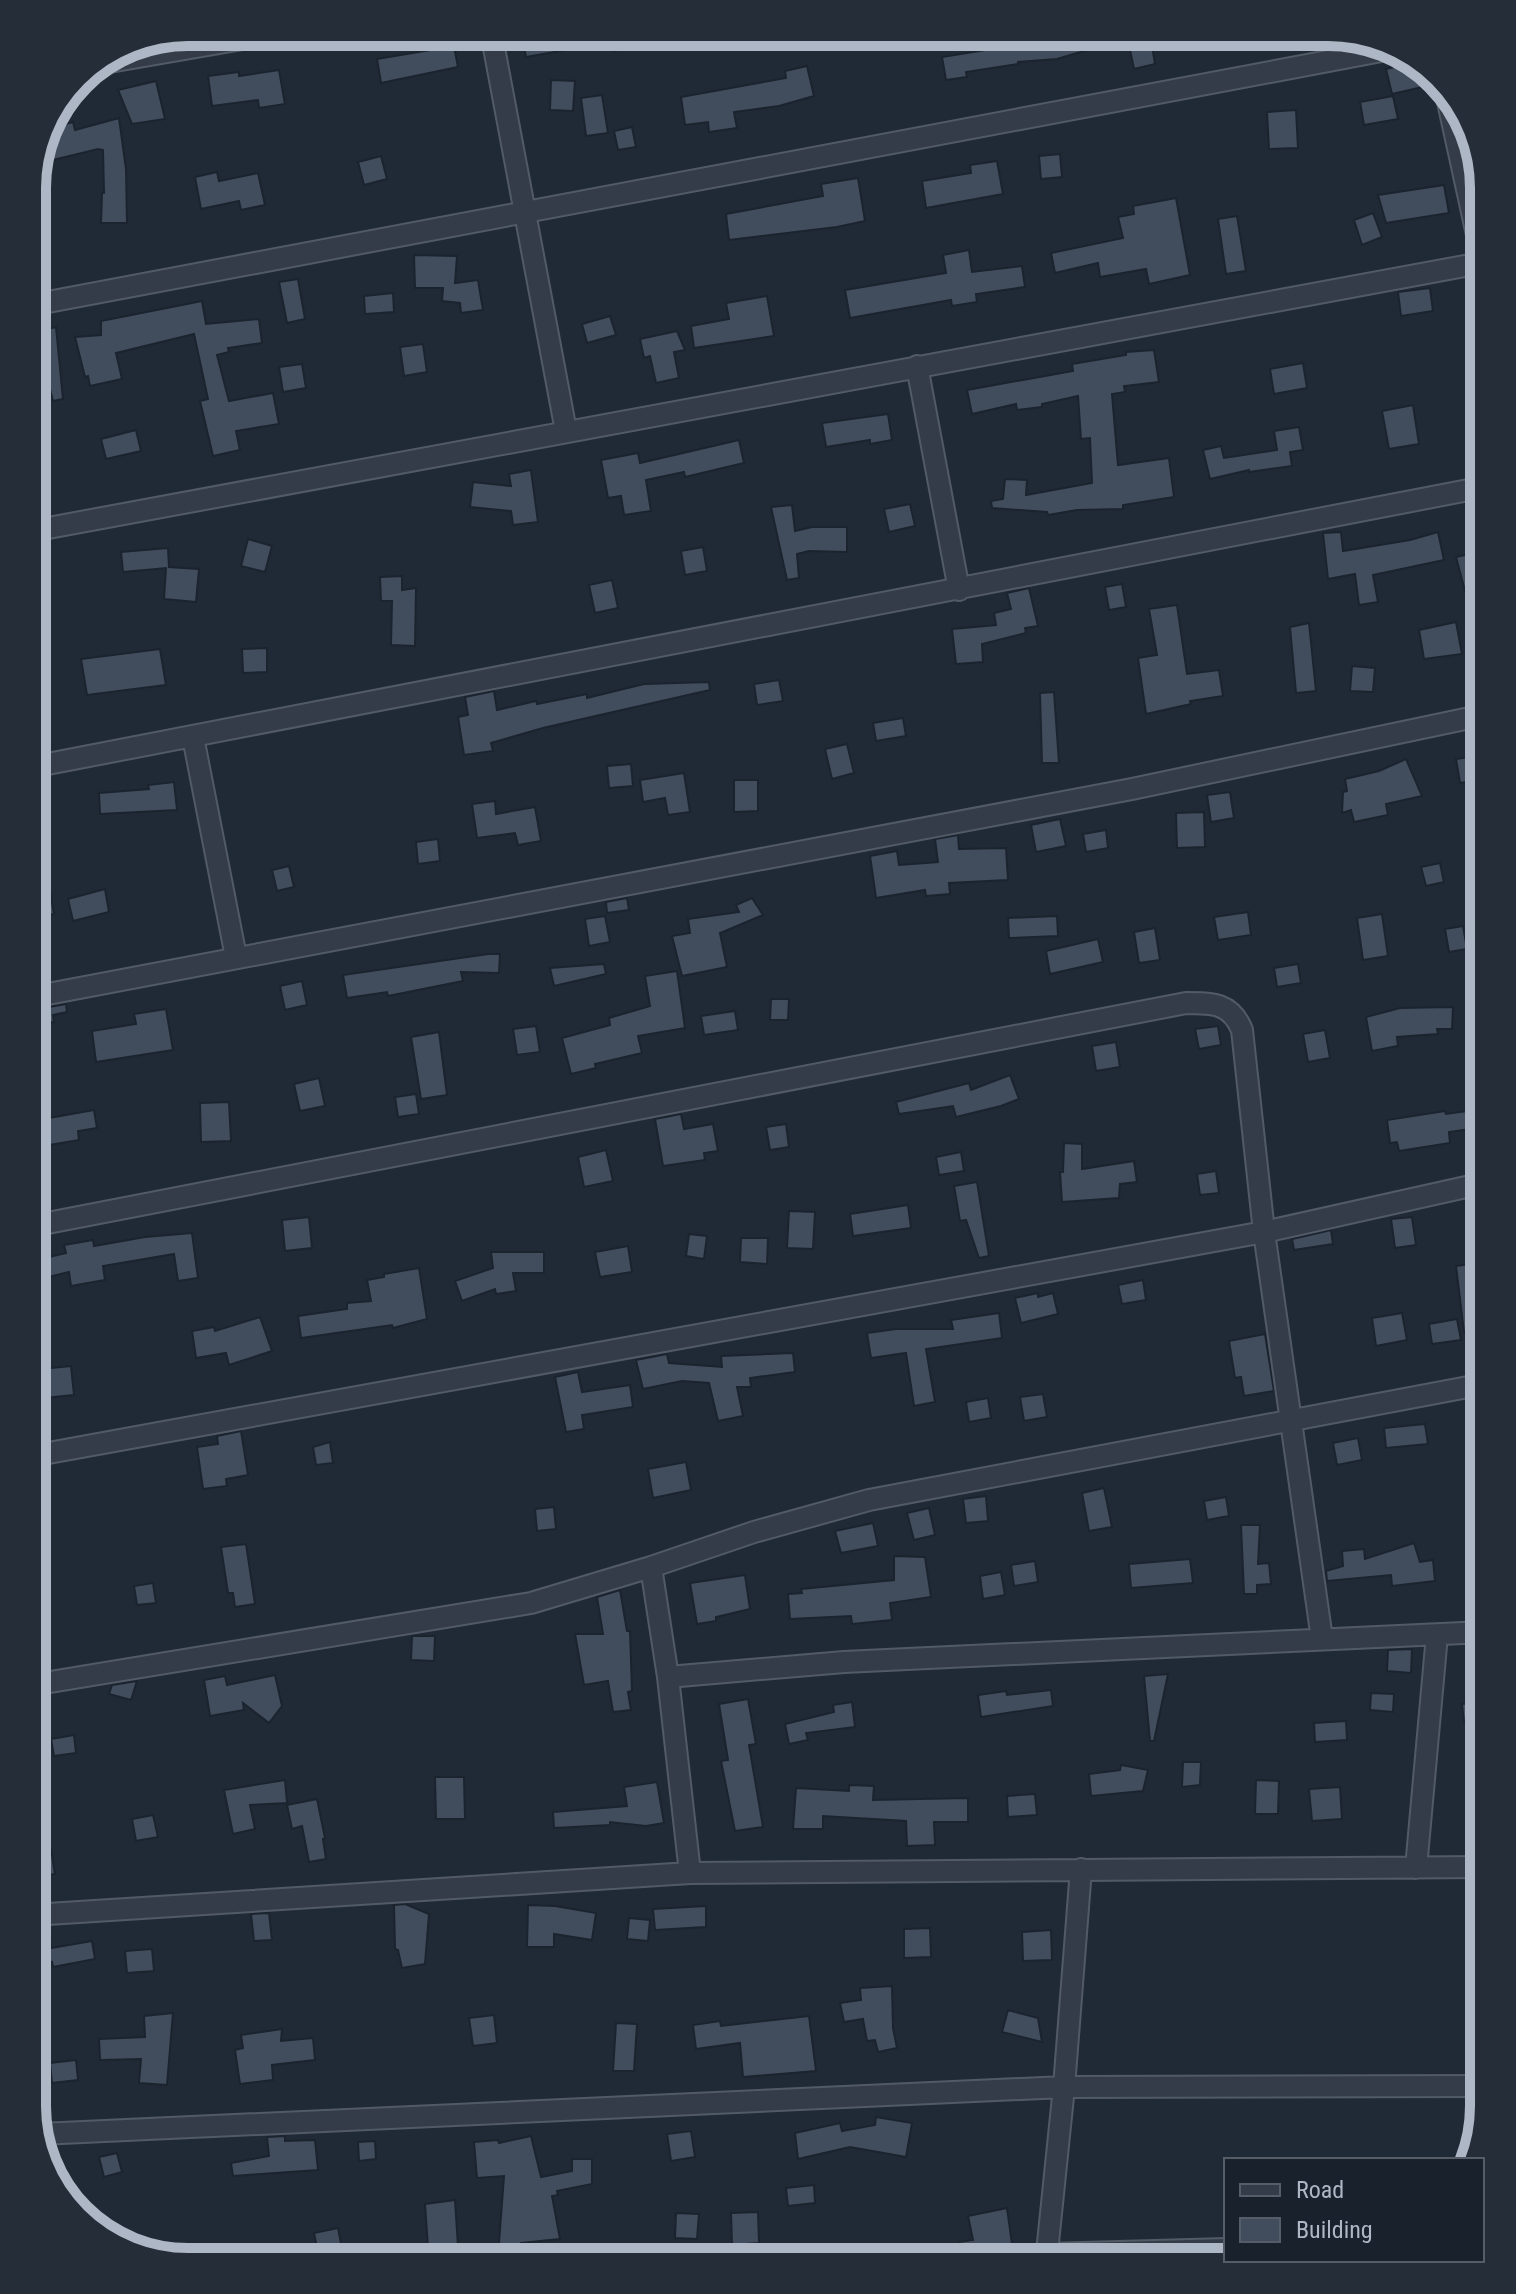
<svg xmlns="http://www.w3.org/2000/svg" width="1516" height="2294" font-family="'Roboto Condensed',sans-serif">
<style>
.building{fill:#414d5d;stroke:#1b232e;stroke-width:2}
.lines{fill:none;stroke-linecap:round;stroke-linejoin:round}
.street-casing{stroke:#515a66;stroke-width:24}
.street{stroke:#333c48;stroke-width:20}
.rim{fill:none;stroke:#aeb7c5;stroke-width:10}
</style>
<rect width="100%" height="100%" fill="#202a37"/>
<path class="building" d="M521,32h144l1,8 -52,11 -2,-9 -86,15z
M1083,32h51l1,4 -78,23 -39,3v2l-52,8 1,5 -21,3 -4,-23 44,-7 -2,-13 30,-4 1,8 51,-4z
M1152,45l3,19 -21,5 -4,-19z
M454,46l4,21 -77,16 -4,-24z
M1415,62l8,8 4,16 -35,8 -6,-25z
M807,66l7,30 -35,10 -45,6 3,16 -28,4 -1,-10 -23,3 -4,-28 105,-19 -1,-7z
M279,70l6,34 -26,4 -1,-8 -46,6 -4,-30 31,-4v4z
M551,80l24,1 -2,30 -23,-1z
M156,81l9,38 -33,5 -14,-34z
M602,95l6,38 -22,3 -5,-38z
M1393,96l5,23 -34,6 -4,-23z
M1296,110l2,38 -29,1 -2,-37z
M119,118l7,51 1,54h-26l1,-30h2l-1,-43 -5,-1 -45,11 -8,-31 28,-7 2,8z
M632,127l4,20 -18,3 -4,-19z
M1060,154l2,23 -21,2 -2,-23z
M381,156l6,23 -23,6 -6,-23z
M997,161l6,33 -77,14 -4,-27 49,-8 -1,-8z
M217,172l2,9 39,-8 7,32 -24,5 -2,-9 -38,8 -6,-32z
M858,178l7,43 -28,6 -108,13 -3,-26 97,-18 -2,-12z
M1444,185l5,28 -63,10 -8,-28z
M1176,198l14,77 -41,9 -3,-15 -46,8 -2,-14 -43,10 -4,-20 72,-15 -5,-21 16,-3 -1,-8z
M1373,213l9,24 -20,8 -8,-25z
M1237,216l9,55 -20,3 -8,-55z
M969,250l3,22 50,-6 3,21 -49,7 1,8 -25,4 -1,-6 -101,18 -5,-28 101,-17 -3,-18z
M414,255l43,1 -2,27 23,-3 5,30 -22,3 -1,-10 -18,-2 1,-13h-28z
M298,279l7,40 -18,4 -8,-41z
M1430,288l3,23 -32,5 -3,-24z
M393,293l1,19 -29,2 -1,-18z
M767,296l7,40 -80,12 -3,-22 38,-7 -3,-16z
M202,301l4,23 53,-5 3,24 -34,5 1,4 -12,3 12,46 44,-8 6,31 -43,7 4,19 -27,6 -13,-55 8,-2 -14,-65 -78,19 6,26 -32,7 -2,-10 -3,1 -10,-40 26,-2v-14z
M610,316l6,19 -29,8 -5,-19z
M56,327l7,72 -10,2 -18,-69z
M677,331l8,19 -11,2 5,26 -23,5 -6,-27 -6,2 -4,-19z
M423,344l4,28 -23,4 -4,-29z
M1154,350l5,32 -35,4 1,6 -13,2 6,71 51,-7 5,39 -51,8v4l-46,1 -29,5 -1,-3 -55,-4 -1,-7 12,-2 2,-20 22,1 -1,15 66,-12 -2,-45 -9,1 -3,-43 -36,8v3l-25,3 -1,-6 -44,10 -5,-24 106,-19 -1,-7 54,-9v-3z
M1303,363l4,25 -33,6 -4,-25z
M302,364l4,24 -23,4 -4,-25z
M1413,405l6,39 -30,5 -7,-38z
M888,414l4,26 -22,4v-4l-44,7 -4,-24z
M1299,427l4,23 -13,2 2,14 -43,6v-2l-39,9 -7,-29 18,-4 3,12 53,-8 -3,-19z
M136,430l5,21 -35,8 -5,-20z
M739,440l5,23 -59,14 -1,-5 -38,8 5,31 -27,4 -3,-19 -13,2 -7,-38 37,-7 2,10z
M531,470l7,52 -25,3 -2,-14 -41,-4 3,-25 38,4 -2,-12z
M910,504l5,22 -26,6 -5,-23z
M792,505l3,26 17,-4h35v25l-38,-1 -12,3 2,24 -12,2 -16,-73z
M1341,532l2,19 67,-11 28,-8 6,28 -71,15 5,27 -19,3 -4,-31 -27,5 -5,-46z
M248,539l24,7 -7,26 -24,-6z
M703,547l4,24 -22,4 -4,-24z
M168,548l1,19 30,2 -3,33 -32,-3 2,-31 -43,4 -2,-20z
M1478,552l6,35 -19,4 -9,-34z
M402,576v14l14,-2 -1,58 -24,-1 1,-44h-11l-1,-24z
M612,580l6,28 -23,5 -6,-28z
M1122,584l4,23 -17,3 -4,-23z
M1029,588l9,38 -13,2 1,5 -44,11 1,18 -27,2 -4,-35 44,-4 -2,-12 17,-4 -4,-16z
M1177,605l10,69 32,-4 4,26 -33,5 1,3 -45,10 -8,-56 19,-3 -8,-46z
M1456,622l6,32 -38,5 -5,-29z
M1309,623l7,68 -20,2 -6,-66z
M267,648v24l-24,1 -1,-24z
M160,649l6,36 -79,10 -6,-36z
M1352,666l23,2 -2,24 -23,-1z
M779,680l4,21 -26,4 -3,-21z
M709,682l1,8 -167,38 -52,15 2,8 -29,4 -6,-38 10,-2 -3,-18 29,-6 3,19 39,-9 1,3 50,-10v4l57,-14z
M1054,692l5,71h-17l-2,-70z
M903,718l3,18 -30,5 -3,-18z
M847,744l7,29 -22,6 -7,-30z
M1484,755v24l-24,4 -4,-24z
M1406,759l16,37 -36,8 2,11 -34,7 -3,-12 -9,3 1,-21 4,-1 -2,-12 34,-8z
M631,764l2,22 -24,2 -2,-22z
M684,773l6,39 -22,3 -3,-17 -22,4 -3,-22z
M734,780h24v31l-24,1z
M174,782l3,28 -77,4 -1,-21 50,-4 -1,-4z
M1230,792l4,26 -23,4 -4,-27z
M495,801l1,13 39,-7 6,34 -23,4 -3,-12 -38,5 -5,-34z
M1204,812l1,35 -28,1 -1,-35z
M1060,819l6,27 -30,6 -5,-27z
M1106,830l2,18 -22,4 -3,-18z
M958,835l1,14 47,-1 2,32 -59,3 1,11 -24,2 -1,-6 -49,8 -6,-42 27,-5 2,14 39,-3 -3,-23z
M438,839l2,22 -22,3 -2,-22z
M42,844l12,70 -22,4v-73z
M1440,863l4,19 -18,4 -5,-19z
M289,866l5,21 -17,4 -5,-21z
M105,889l4,23 -36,9 -5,-22z
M627,898l2,12 -22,3 -1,-11z
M752,898l11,17 -43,18 7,34 -45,9 -10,-40 18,-3 -2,-14 51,-7 -3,-7z
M1248,912l3,23 -33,5 -4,-23z
M1382,914l6,42 -25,4 -6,-42z
M605,916l5,26 -21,4 -4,-27z
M1057,916l1,20 -49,2 -1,-20z
M1463,926l4,23 -18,3 -4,-23z
M1155,928l5,32 -21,3 -5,-31z
M1098,939l5,23 -53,12 -4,-23z
M488,954h12l-1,19 -38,-1 2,9 -75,15 -1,-4 -40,6 -4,-23z
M604,964l2,10 -52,12 -4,-18z
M1298,964l3,19 -24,4 -3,-19z
M677,971l8,57 -47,8 4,17 -47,11 1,4 -25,6 -9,-36 48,-13 -1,-7 41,-12 -5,-30z
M302,981l5,24 -22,5 -5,-24z
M771,999h18l-1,21h-18z
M66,1004l1,8 -14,3 1,7 -19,3 -3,-15z
M1453,1007l-1,22h-15l1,5 -41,3 1,9 -26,5 -6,-34 34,-9z
M166,1009l7,41 -77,12 -4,-31 44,-7 -2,-10z
M735,1011l3,19 -34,5 -3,-19z
M536,1026l4,26 -23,3 -4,-26z
M1218,1026l3,19 -22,4 -4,-20z
M1325,1030l5,28 -22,4 -5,-28z
M439,1032l8,63 -26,4 -10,-62z
M1116,1042l4,25 -24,4 -4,-25z
M1010,1075l9,24 -18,7 -45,11 -3,-11 -54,8 -3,-12 73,-19 2,7z
M319,1078l6,28 -25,5 -6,-27z
M416,1094l3,20 -21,3 -3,-20z
M229,1102l2,39 -30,1 -1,-39z
M94,1110l3,18 -19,3 1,9 -47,8v-27z
M1474,1110l3,18 -28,4 1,11 -51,8 -2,-9 -7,1 -3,-23 58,-9 1,3z
M681,1114l3,15 29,-5 5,27 -14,2 1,7 -42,6 -8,-47z
M786,1124l3,23 -19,3 -4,-23z
M1064,1143l18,1v25l52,-8 3,21 -17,2 -1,14 -57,4 -2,-30h3z
M606,1150l7,31 -29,6 -6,-30z
M961,1152l3,19 -25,4 -3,-18z
M1216,1171l3,22 -19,2 -3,-21z
M977,1182l12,74 -10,2 -13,-38 -6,1 -6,-35z
M908,1205l3,23 -58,8 -3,-22z
M789,1211l26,1 -2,37 -26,-1z
M309,1217l3,31 -27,3 -3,-31z
M1412,1217l4,28 -21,3 -4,-29z
M1331,1230l2,14 -39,6 -2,-11z
M192,1233l6,45 -20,3 -4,-27 -71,12 2,14 -34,6 -2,-14 -37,9v-20l34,-8 -2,-8 29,-5 1,6 51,-9z
M689,1234l18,2 -3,23 -18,-3z
M741,1238h27l-1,26 -27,-2z
M628,1246l4,26 -32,5 -5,-25z
M491,1252h53v21h-31l3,18 -20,3 -1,-5 -33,12 -7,-20 38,-13z
M1484,1262v22l-6,1 6,44 -20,3 -8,-66z
M419,1268l8,51 -34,9 -1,-3 -91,13 -3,-22 49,-7v-6l24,-2 -4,-21 17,-3v-3z
M1143,1280l3,20 -24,4 -4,-19z
M1038,1293v4l15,-4 5,21 -37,9 -6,-25z
M999,1313l3,25 -76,11 9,53 -21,4 -8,-53 -35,5 -4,-25 29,-4h57l-2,-9z
M1402,1313l5,27 -31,6 -4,-28z
M260,1317l12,34 -43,14 -3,-12 -30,5 -4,-27 22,-4 1,4z
M1457,1319l4,21 -29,4 -3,-20z
M1265,1334l9,57 -30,5 -3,-19 -6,1 -6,-37z
M793,1353l2,19 -45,6 1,9h-14l6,29 -25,5 -9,-38 -27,-2 -39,8 -7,-29 31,-6 2,9 53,4 -1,-11z
M71,1366l3,29 -30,3 -3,-29z
M578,1372l4,20 48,-7 3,22 -51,8 2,14 -18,3 -11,-55z
M1043,1394l4,23 -23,4 -4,-24z
M988,1398l3,20 -22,4 -3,-20z
M1425,1424l3,20 -42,4 -2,-20z
M241,1431l7,44 -22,4 1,7 -24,3 -6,-42 21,-3 -1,-8z
M1358,1438l4,22 -25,5 -4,-22z
M330,1442l3,21 -17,2 -3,-18z
M686,1462l5,28 -38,8 -5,-29z
M1104,1488l8,39 -23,4 -7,-38z
M986,1496l2,25 -22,2 -3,-24z
M1226,1497l3,19 -22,4 -3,-19z
M554,1507l2,22 -19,2 -2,-22z
M929,1508l6,27 -21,5 -7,-27z
M873,1523l5,23 -37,7 -6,-22z
M1241,1525h19l-2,39 11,-1 2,21 -14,1v9h-13z
M1414,1543l6,19 13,-2 2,21 -43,5 -1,-11 -64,6 -1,-10 17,-5 -1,-15 22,-2 1,10z
M246,1544l9,60 -20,3 -2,-14h-5l-7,-46z
M894,1556l31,1 6,40 -41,6 2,17 -40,4 -1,-8 -61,3 -2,-25 14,-1 -1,-4 93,-9z
M1190,1559l3,24 -62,5 -2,-24z
M1035,1561l3,21 -24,4 -3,-21z
M1001,1572l4,23 -22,4 -3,-23z
M745,1575l5,34 -34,8v4l-19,3 -7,-41z
M153,1583l3,20 -19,2 -3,-19z
M620,1590l7,41h3l2,60 -4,1 3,18 -18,2 -5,-31 -24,4 -9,-51h28l-6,-37z
M412,1636h23l-1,25 -23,-1z
M1412,1649l-1,24 -24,-2 1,-21z
M1168,1674l-14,67h-4l-6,-65z
M275,1675l7,31 -13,17 -26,-20 1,7 -34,6 -6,-36 21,-4 2,9z
M137,1681l-6,19 -22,-6 3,-9z
M1051,1690l2,16 -72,11 -3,-22 28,-4 1,4z
M1371,1693l23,1 -1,18 -23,-2z
M748,1699l8,45 -7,1 14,82 -28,4 -14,-70 7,-1 -9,-56z
M1484,1701v18l-20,3 -2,-18z
M852,1702l3,25 -49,6 2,7 -19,4 -4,-20 49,-12 -1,-7z
M1346,1721l1,19 -32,2 -1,-19z
M74,1735l2,18 -22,3 -3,-17z
M1183,1762h18l-1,23 -18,2z
M1121,1765l27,5 -5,21 -52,5 -2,-22 31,-4z
M435,1777h29l1,42h-29z
M285,1780l2,23 -37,2 5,24 -22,5 -9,-44z
M1256,1780l23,1 -1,33h-23z
M657,1782l7,41 -18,3 -36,-4v3l-56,3 -1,-16 74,-6 -3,-19z
M849,1785l25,1 -1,14 95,-2v24h-34l1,23 -28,1 -1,-25 -83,-5v13h-30l3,-41 53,3z
M1340,1787l2,32 -30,2 -3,-32z
M1035,1794l2,21 -29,2 -1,-21z
M317,1799l8,39 -2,1 3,20 -17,3 -7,-36 -10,3 -5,-24z
M153,1815l5,22 -22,4 -4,-22z
M51,1849l4,25 -21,3 -2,-25z
M405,1904l24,10 -4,50 -23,4 -4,-18 -3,-1 -1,-44z
M528,1905l27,1 41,7 -4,27 -38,-6v13h-27z
M706,1906v21l-51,3 -2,-21z
M269,1913l3,27 -18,1 -3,-27z
M629,1918l21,2 -2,21 -21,-2z
M930,1928l1,29 -27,1v-29z
M1051,1930l1,30 -29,1 -1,-29z
M50,1940l1,8 41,-7 3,18 -42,8 -1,-5 -20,3v-22z
M152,1949l2,22 -27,2 -2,-22z
M892,1986l1,42 4,20 -19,4 -3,-12 -8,1 -4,-22 -19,3 -4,-19 21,-3 -1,-12z
M1008,2010l30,8 4,24 -40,-10z
M173,2013l-6,72 -28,-2 2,-24 -41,1 -1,-21 46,-2 -1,-21z
M494,2015l3,28 -24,3 -4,-28z
M809,2016l7,55 -73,6 -3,-34 -44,6 -3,-24 27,-4 1,5z
M616,2023l21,1 -3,47h-21z
M282,2029l-1,12 32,-3 2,22 -43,5 1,15 -33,4 -5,-34 8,-2 -2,-13z
M76,2060l2,20 -26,3 -2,-20z
M876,2117l36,6 -6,34 -56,-10 -52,12 -3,-26 45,-10 2,8 33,-6z
M691,2131l4,26 -24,4 -4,-27z
M285,2136v5l30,-1 3,30 -85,6 -2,-13 38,-7 -2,-19z
M531,2136l10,41 31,-6v-12h20v25l-35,7 1,4 -6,1 8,43 -39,4 -1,15 -22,-2 6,-80 -27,2 -3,-36 24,-2 1,3z
M375,2141l1,18 -17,2 -1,-19z
M117,2153l5,19 -18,5 -5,-20z
M814,2185l1,18 -27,3 -2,-18z
M455,2200l4,62h-30l-4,-58z
M1007,2208l6,43 -12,2 2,9h-41l-3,-20 14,-2 -5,-24z
M758,2212l1,31 -27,2 -1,-32z
M676,2213l23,1 -2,25 -22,-1z
M338,2228l6,31 -24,3 -6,-29z"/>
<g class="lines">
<defs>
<path id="street" d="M491,32l75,399
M98,64l185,-32
M1446,93l38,174
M32,305l1360,-256
M917,366l42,224
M32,531l1449,-268
M193,737l43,220
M32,767l1452,-280
M32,997l1100,-208 352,-74
M32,1226l1154,-223c27,0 45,0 56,27l22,202 58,407
M32,1456l1232,-224 220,-49
M651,1567l17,110 22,196
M668,1677l176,-15 640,-30
M32,1685l499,-82 120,-36 103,-35 115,-32 615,-116
M1416,1868l21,-233
M32,1915l658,-42 794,-6
M40,2134l1024,-47 420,-1
M1047,2254l179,-5
M1046,2262l18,-175 17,-218"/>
</defs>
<use href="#street" class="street-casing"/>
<use href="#street" class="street"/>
</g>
<path d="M0 0H1516V2294H0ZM188 46H1328A142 142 0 0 1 1470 188V2106A142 142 0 0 1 1328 2248H188A142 142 0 0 1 46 2106V188A142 142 0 0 1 188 46Z" fill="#252d38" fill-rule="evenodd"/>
<path class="rim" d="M188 46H1328A142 142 0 0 1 1470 188V2106A142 142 0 0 1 1328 2248H188A142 142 0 0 1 46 2106V188A142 142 0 0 1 188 46Z"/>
<rect x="1224" y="2158" width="260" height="104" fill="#19212c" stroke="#555d69" stroke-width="2"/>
<rect x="1240" y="2184" width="40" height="12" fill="#333c48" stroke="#555d69" stroke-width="2"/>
<text x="1296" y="2198" font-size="24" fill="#aeb7c5">Road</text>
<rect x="1240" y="2218" width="40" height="24" fill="#414d5d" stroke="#555d69" stroke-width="2"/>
<text x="1296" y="2238" font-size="24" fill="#aeb7c5">Building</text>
</svg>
